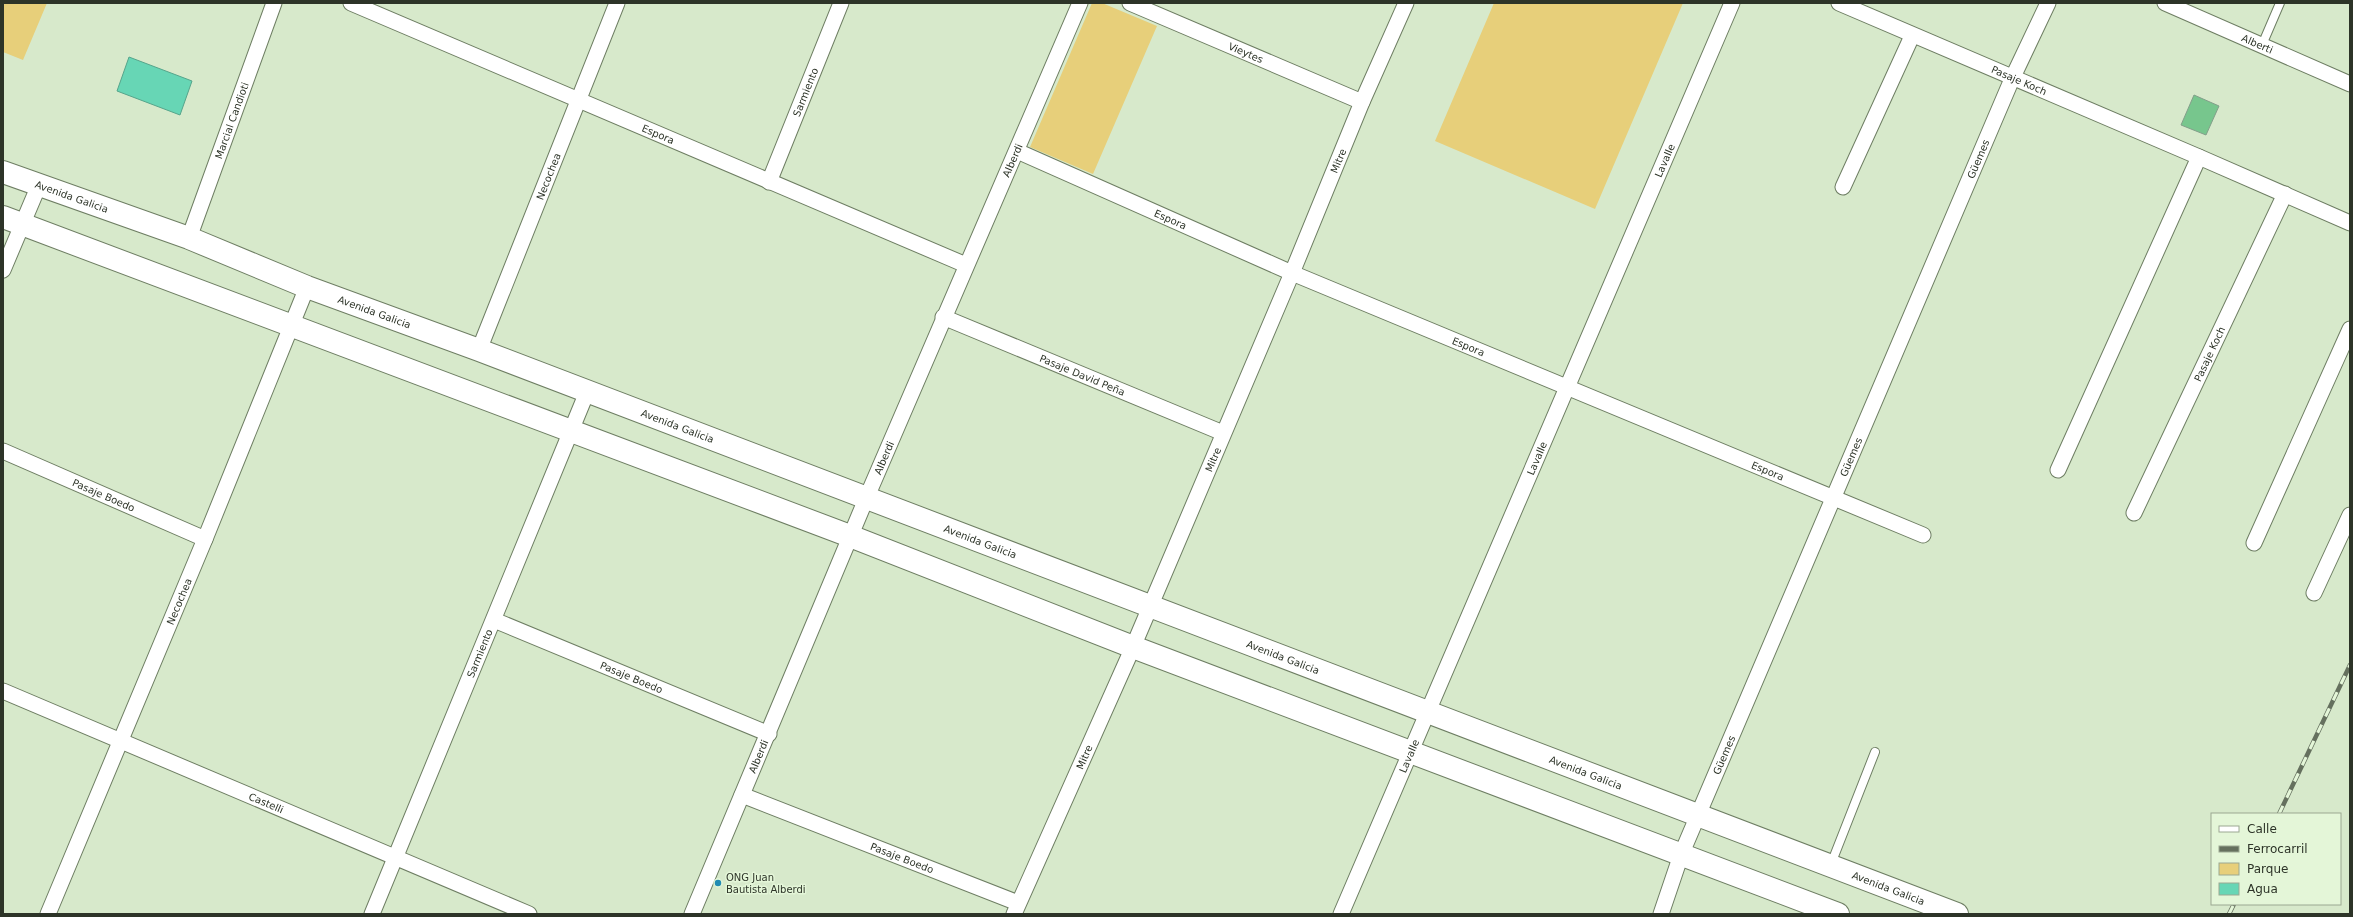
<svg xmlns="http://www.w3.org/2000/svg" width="2353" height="917" font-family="'DejaVu Sans',sans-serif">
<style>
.green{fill:#e7cf7a}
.water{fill:#67d6b5;stroke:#56a58b}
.building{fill:#77c68d;stroke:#839f8a}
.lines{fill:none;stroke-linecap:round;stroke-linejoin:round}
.lane-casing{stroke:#6e7e63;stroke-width:10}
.street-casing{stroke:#6e7e63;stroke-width:17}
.secondary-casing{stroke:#6e7e63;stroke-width:24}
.lane{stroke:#fff;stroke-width:8}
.street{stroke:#fff;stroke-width:15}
.secondary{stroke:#fff;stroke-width:22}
.rail-casing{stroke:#65705e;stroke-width:4.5}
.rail{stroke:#e4f6d8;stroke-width:3;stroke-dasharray:9;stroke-linecap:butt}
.poi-dot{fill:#228bb3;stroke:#e4f6d8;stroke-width:1.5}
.labels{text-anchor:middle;stroke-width:3;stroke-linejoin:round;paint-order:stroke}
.street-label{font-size:10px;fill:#2d3428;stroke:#e4f6d8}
.poi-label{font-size:10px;fill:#2d3428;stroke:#e4f6d8;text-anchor:start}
</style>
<rect width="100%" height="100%" fill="#d7e9cb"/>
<path class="green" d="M3,3h44l-24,57 -20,-8z
M1092,3h10l55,23 -64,148 -63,-27z
M1494,3h189l-88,206 -160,-68z"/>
<path class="water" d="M129,57l63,24 -12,34 -63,-24z"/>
<path class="building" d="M2194,95l25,11 -13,29 -25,-10z"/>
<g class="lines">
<defs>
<path id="lane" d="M2262,45l18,-42
M1831,864l44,-112"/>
<g id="street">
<path id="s1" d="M351,3l615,262"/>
<path id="s2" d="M1130,3l232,99"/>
<path id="s3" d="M1839,3l360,154 151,66"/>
<path id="s4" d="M2165,3l185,81"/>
<path id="s5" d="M1017,151l275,122 631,262"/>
<path id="s6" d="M769,182l72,-179"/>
<path d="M1843,187l69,-151"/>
<path id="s7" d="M189,238l85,-235"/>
<path d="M3,270l36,-85"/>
<path id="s8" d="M943,317l280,116"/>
<path id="s9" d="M479,350l138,-347"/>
<path id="s10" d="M3,451l202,88"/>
<path d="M2058,470l141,-313"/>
<path id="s11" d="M2134,513l151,-319"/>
<path d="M2254,543l96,-214"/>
<path d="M2314,593l36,-78"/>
<path id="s12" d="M494,620l275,114"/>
<path id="s13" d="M3,691l526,223"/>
<path id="s14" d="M742,795l276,108"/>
<path id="s15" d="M48,914l157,-375 102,-252"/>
<path id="s16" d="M372,914l215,-522"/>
<path id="s17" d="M692,914l174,-415 214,-496"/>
<path id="s18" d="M1014,914l119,-267 159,-374 70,-171 44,-99"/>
<path id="s19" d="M1341,914l391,-911"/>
<path id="s20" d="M1661,914l20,-59 331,-776 36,-76"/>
</g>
<g id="secondary">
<path id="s21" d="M3,172l186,66 118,49 172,63 1478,564"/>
<path d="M3,217l847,319 283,111 705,267"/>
</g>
</defs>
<use href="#lane" class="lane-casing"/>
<use href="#street" class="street-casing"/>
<use href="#secondary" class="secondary-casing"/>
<use href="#lane" class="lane"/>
<use href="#street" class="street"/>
<use href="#secondary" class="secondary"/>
<defs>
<path id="rail" d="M2279,814l71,-149
M2229,914l5,-10"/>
</defs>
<use href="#rail" class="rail-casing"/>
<use href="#rail" class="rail"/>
</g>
<circle class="poi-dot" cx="718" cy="883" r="4"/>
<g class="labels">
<g class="street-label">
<text dy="4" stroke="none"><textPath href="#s4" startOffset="101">Alberti</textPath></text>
<text dy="4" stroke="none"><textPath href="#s2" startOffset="126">Vieytes</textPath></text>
<text dy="4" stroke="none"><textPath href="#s3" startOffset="196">Pasaje Koch</textPath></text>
<text dy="4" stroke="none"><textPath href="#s6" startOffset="97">Sarmiento</textPath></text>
<text dy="4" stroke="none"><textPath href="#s7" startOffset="125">Marcial Candioti</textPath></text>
<text dy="4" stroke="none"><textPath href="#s1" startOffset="334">Espora</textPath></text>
<text dy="4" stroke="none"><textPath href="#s20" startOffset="819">Güemes</textPath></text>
<text dy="4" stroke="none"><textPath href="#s17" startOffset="819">Alberdi</textPath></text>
<text dy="4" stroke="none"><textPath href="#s18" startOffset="820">Mitre</textPath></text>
<text dy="4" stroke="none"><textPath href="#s19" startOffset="820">Lavalle</textPath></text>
<text dy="4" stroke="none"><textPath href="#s9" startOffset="187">Necochea</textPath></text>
<text dy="4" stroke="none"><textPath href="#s21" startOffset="73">Avenida Galicia</textPath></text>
<text dy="4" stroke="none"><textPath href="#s5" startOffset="168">Espora</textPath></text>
<text dy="4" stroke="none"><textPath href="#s21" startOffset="397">Avenida Galicia</textPath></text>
<text dy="4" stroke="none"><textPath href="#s5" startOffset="492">Espora</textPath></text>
<text dy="4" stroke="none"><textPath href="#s11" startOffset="176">Pasaje Koch</textPath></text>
<text dy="4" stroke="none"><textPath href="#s8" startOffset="151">Pasaje David Peña</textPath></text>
<text dy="4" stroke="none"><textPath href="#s21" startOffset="721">Avenida Galicia</textPath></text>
<text dy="4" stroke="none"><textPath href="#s17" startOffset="495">Alberdi</textPath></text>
<text dy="4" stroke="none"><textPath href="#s20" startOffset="495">Güemes</textPath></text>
<text dy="4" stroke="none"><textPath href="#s19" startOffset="496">Lavalle</textPath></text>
<text dy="4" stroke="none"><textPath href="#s18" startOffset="496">Mitre</textPath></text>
<text dy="4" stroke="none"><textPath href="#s5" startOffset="816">Espora</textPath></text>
<text dy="4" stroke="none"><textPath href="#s10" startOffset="110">Pasaje Boedo</textPath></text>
<text dy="4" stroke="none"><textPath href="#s21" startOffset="1045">Avenida Galicia</textPath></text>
<text dy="4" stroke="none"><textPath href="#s15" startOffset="339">Necochea</textPath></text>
<text dy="4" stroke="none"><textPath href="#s16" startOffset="282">Sarmiento</textPath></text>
<text dy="4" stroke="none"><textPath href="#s21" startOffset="1369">Avenida Galicia</textPath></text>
<text dy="4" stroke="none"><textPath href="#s12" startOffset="149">Pasaje Boedo</textPath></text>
<text dy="4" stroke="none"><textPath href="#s20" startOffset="171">Güemes</textPath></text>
<text dy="4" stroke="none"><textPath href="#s19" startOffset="172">Lavalle</textPath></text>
<text dy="4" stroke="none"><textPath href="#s17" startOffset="171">Alberdi</textPath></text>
<text dy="4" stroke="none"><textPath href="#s18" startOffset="172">Mitre</textPath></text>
<text dy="4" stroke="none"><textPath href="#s21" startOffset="1693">Avenida Galicia</textPath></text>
<text dy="4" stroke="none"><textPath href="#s13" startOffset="286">Castelli</textPath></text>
<text dy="4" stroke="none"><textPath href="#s14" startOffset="172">Pasaje Boedo</textPath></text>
<text dy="4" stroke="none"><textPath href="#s21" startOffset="2017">Avenida Galicia</textPath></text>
</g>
<g class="poi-label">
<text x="726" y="881">ONG Juan<tspan x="726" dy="12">Bautista Alberdi</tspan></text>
</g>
</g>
<rect width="2353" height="917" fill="none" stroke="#2d3428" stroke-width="8"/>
<rect x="2211" y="813" width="130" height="92" fill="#e4f6d8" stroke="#9ba892"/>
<rect x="2219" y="826" width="20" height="6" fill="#ffffff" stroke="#9ba892"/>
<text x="2247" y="833" font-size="12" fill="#2d3428">Calle</text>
<rect x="2219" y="846" width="20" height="6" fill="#65705e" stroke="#9ba892"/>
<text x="2247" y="853" font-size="12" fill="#2d3428">Ferrocarril</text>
<rect x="2219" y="863" width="20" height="12" fill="#e7cf7a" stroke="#9ba892"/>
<text x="2247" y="873" font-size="12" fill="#2d3428">Parque</text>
<rect x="2219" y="883" width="20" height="12" fill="#67d6b5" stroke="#9ba892"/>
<text x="2247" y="893" font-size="12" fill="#2d3428">Agua</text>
</svg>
